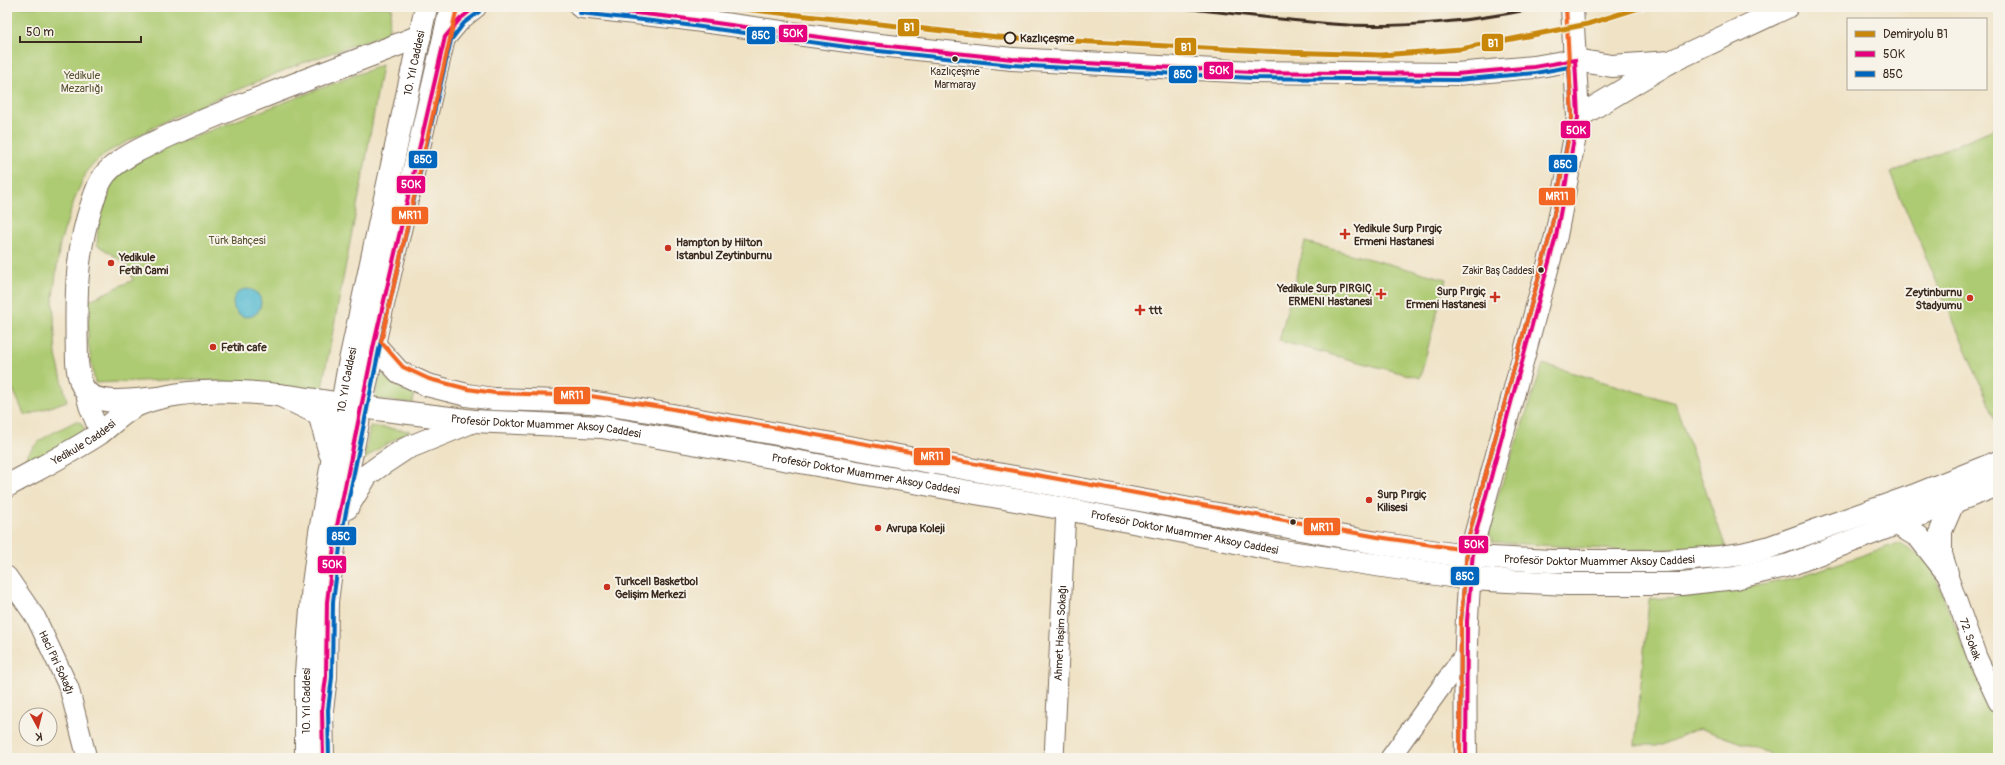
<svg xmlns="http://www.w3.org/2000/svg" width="2005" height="765" font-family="Pangolin,sans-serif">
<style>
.green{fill:#adcb72;stroke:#747a48}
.water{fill:#53b9d1;stroke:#477278}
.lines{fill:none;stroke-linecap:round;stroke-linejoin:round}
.street-casing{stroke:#7a6a58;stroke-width:21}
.secondary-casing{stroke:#7a6a58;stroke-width:24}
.primary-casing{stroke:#7a6a58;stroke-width:24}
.street{stroke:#fff;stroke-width:19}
.secondary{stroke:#fff;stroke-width:22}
.primary{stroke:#fff;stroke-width:22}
.rail{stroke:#3b2a1e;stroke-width:3}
.bus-1-casing{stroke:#f7f3e8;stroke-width:7}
.bus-2-casing{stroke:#f7f3e8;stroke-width:7}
.bus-3-casing{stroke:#f7f3e8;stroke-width:7}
.bus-1{stroke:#e5007d;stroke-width:4}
.bus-2{stroke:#0065bd;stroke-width:4}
.bus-3{stroke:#f26522;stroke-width:4}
.rail-1-casing{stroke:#f7f3e8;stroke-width:8}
.rail-1{stroke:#c88708;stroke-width:5}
.stop-dot{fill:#f7f3e8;stroke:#3b2a1e;stroke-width:2}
.bus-dot{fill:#3b2a1e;stroke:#f7f3e8;stroke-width:1.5}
.poi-dot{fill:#c8321e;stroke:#f7f3e8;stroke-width:1.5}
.labels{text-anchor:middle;stroke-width:4;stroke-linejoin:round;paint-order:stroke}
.bus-label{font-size:10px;fill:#3b2a1e;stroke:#f7f3e8}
.stop-label{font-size:11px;font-weight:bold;fill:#3b2a1e;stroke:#f7f3e8;text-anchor:start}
.street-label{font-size:11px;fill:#3b2a1e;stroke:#f7f3e8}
.park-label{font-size:11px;fill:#585233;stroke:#f7f3e8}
.poi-label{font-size:11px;font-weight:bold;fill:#3b2a1e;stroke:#f7f3e8;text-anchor:start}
.line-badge{stroke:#f7f3e8;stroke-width:1.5}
.badge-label{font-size:11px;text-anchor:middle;font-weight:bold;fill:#fff}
</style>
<rect width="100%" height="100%" fill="#f7f3e8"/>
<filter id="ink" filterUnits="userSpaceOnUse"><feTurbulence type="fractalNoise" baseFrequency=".025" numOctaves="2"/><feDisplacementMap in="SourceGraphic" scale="8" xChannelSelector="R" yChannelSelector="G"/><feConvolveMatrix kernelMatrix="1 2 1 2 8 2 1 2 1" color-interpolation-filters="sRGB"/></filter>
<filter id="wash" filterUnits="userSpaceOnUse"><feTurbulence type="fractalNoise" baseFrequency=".012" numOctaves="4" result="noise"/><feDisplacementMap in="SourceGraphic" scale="16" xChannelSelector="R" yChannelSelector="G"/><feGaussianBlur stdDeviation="0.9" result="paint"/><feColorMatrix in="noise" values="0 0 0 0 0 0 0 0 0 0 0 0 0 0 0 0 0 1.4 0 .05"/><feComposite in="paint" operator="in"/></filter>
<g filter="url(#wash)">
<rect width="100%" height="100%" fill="#efe2c5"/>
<path class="green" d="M7,7h385l-4,26 -91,32 -124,52 -67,36 -18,16 -12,26 -16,48 -7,54 3,58 11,46 -42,15 -18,-40z
M382,65l-17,100 -44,228 -61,-8 -75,-6 -90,4 -7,-40v-42l45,-21 -6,-16 -30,-19 2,-35 7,-23 13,-16 51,-25z
M1998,127v296h-1l-107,-250z
M1305,242l141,37 -26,99 -141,-37z
M1543,364l132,39 51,145 -108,2 -125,-8 -6,-14z
M380,374l25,17 9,2 -1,10 -38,-4z
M76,421l5,2 4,7 -61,40c1,-28 30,-37 52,-49z
M370,426l40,5 -32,18 -14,11z
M1899,543l30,18 35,87 34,74v36h-227l-2,-5 -70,-25 -37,17h-27l14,-146 49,-3 100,-19z"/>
<path class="water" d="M233 303a14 14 0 1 1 28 0a14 14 0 1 1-28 0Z"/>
</g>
<g filter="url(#ink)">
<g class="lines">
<defs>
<g id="street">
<path d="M84,389l5,18 11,26"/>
<path id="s1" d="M1947,573l30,84 21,45"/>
<path id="s2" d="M7,576l29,42 33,70 18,70"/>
<path id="s3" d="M1054,758l12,-249"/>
<path d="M1390,758l75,-104"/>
</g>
<g id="secondary">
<path d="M1012,59l240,13 205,2 77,-7 41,-7 37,6 58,-4"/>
<path d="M1578,117l92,-55 117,-55"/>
<path id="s4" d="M374,344l25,28 28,13 40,10 27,4 96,3 71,11 716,130 95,14 79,4h114l55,-4 22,-3 25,-6 151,-54 80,-32"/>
<path id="s5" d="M361,407l113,14 128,6 464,82 216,42 188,28 97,5h115l53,-6 54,-13 209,-80"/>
<path id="s6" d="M7,486c31,-17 63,-33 92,-52 13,-10 26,-24 41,-30 57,-22 142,-10 201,0"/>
<path d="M1897,524l22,13 25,32"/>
<path d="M1947,573l-6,-19v-23l15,-35"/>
<path d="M1466,758c-1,-73 -2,-146 8,-218l82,-304 20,-105 2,-14 -6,-110"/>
</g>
<g id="primary">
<path d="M581,7l99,11 190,26 142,15"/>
<path d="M445,37l15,-18 15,-12"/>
<path d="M279,395l34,16 7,6 10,36"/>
<path d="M158,398c-20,1 -62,10 -74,-9 -5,-8 -6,-18 -7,-27 -1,-54 -3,-107 15,-158 3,-10 6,-20 12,-28 13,-19 58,-37 80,-47 78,-34 158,-62 236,-93"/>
<path d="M347,508l20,-33 14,-10 24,-16 69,-28"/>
<path id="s7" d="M306,758v-85l7,-89 7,-52 28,-162 78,-363"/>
<path d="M323,758l-1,-48 4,-33 1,-75 9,-71 38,-187 77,-337"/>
</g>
</defs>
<use href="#street" class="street-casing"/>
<use href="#secondary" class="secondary-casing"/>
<use href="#primary" class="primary-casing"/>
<use href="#street" class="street"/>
<use href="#secondary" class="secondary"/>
<use href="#primary" class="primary"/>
<path class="rail" d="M1172,7c53,5 107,13 160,17 65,5 146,-3 209,-17"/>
<defs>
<path id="bus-1" d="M581,7l99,11 190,26 142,15 240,13 205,2 77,-7 41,-7 3,57 -22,119 -82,304 -7,81 -1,137
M323,758l-1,-48 4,-33 1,-75 9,-71 38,-187 71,-307 15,-18 15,-12"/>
<path id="bus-2" d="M580,13l99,11 190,26 143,15 240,13 205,2 78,-7 34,-6 3,50 -22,118 -82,304 -7,82 -1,137
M329,758l-1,-48 4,-33 1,-75 9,-70 38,-187 71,-305 13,-17 15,-11"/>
<path id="bus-3" d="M457,8l-76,334 22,25 26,12 39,10 27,4 95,3 72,11 716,130 95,14
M1460,758l1,-137 7,-82 82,-304 20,-105 2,-13 -6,-110"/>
</defs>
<use href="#bus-1" class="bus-1-casing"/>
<use href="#bus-2" class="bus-2-casing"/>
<use href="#bus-3" class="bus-3-casing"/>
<use href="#bus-1" class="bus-1"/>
<use href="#bus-2" class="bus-2"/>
<use href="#bus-3" class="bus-3"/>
<defs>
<path id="rail-1" d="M726,7l272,30 285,15 98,3 80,-6 127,-25 54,-17"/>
</defs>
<use href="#rail-1" class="rail-1-casing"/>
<use href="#rail-1" class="rail-1"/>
</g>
</g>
<circle class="stop-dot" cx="1010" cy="38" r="5.5"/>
<g class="bus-dot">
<circle cx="955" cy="59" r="3.5"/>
<circle cx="1541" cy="270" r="3.5"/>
<circle cx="1293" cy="522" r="3.5"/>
</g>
<g class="poi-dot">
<path d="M1343 228h4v4h4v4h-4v4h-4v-4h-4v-4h4z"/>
<circle cx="668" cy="248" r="4"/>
<circle cx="111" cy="263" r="4"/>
<path d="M1379 288h4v4h4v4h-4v4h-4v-4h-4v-4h4z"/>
<path d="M1493 291h4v4h4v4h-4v4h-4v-4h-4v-4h4z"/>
<circle cx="1970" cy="298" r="4"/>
<path d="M1138 304h4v4h4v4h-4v4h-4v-4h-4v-4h4z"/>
<circle cx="213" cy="347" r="4"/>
<circle cx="1369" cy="500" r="4"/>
<circle cx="878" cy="528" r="4"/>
<circle cx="607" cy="587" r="4"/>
</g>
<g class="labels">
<g class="bus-label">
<text x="955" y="75">Kazlıçeşme<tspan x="955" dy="13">Marmaray</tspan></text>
<text x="1534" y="274" text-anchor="end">Zakir Baş Caddesi</text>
</g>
<g class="stop-label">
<text x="1020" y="42">Kazlıçeşme</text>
</g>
<g class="street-label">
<text dy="4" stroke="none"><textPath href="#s7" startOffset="705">10. Yıl Caddesi</textPath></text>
<text dy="4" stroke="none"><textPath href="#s7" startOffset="381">10. Yıl Caddesi</textPath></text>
<text dy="4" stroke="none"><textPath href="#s5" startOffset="186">Profesör Doktor Muammer Aksoy Caddesi</textPath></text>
<text dy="4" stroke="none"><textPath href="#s6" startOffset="88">Yedikule Caddesi</textPath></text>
<text dy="4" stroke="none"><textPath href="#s5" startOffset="510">Profesör Doktor Muammer Aksoy Caddesi</textPath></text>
<text dy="4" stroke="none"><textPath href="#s5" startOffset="834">Profesör Doktor Muammer Aksoy Caddesi</textPath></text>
<text dy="4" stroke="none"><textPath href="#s4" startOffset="1256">Profesör Doktor Muammer Aksoy Caddesi</textPath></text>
<text dy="4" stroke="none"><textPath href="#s3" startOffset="125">Ahmet Haşim Sokağı</textPath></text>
<text dy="4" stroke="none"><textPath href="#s1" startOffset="70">72. Sokak</textPath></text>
<text dy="4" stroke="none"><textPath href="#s2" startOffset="100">Haci Piri Sokağı</textPath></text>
<text dy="4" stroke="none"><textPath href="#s7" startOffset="57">10. Yıl Caddesi</textPath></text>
</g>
<g class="park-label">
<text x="82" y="79">Yedikule<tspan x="82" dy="13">Mezarlığı</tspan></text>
<text x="237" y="244">Türk Bahçesi</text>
</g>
<g class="poi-label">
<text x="1354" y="232">Yedikule Surp Pırgiç<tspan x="1354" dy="13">Ermeni Hastanesi</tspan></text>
<text x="676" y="246">Hampton by Hilton<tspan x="676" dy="13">Istanbul Zeytinburnu</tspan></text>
<text x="119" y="261">Yedikule<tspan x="119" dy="13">Fetih Cami</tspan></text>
<text x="1372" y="292" text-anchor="end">Yedikule Surp PIRGIÇ<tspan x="1372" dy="13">ERMENI Hastanesi</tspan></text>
<text x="1486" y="295" text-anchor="end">Surp Pırgiç<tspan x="1486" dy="13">Ermeni Hastanesi</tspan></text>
<text x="1962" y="296" text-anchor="end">Zeytinburnu<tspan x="1962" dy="13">Stadyumu</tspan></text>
<text x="1149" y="314">ttt</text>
<text x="221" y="351">Fetih cafe</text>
<text x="1377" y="498">Surp Pırgiç<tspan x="1377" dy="13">Kilisesi</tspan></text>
<text x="886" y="532">Avrupa Koleji</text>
<text x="615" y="585">Turkcell Basketbol<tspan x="615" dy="13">Gelişim Merkezi</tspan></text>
</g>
</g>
<g class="line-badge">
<rect x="897" y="18" width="23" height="19" rx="4" fill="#c88708"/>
<rect x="778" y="24" width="30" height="19" rx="4" fill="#e5007d"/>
<rect x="746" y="26" width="30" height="19" rx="4" fill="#0065bd"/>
<rect x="1481" y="33" width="23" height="19" rx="4" fill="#c88708"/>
<rect x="1174" y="37" width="23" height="19" rx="4" fill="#c88708"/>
<rect x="1203" y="61" width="31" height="19" rx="4" fill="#e5007d"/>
<rect x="1168" y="65" width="30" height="19" rx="4" fill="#0065bd"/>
<rect x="1560" y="120" width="31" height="19" rx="4" fill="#e5007d"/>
<rect x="408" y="150" width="30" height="19" rx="4" fill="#0065bd"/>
<rect x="1548" y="154" width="30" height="19" rx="4" fill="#0065bd"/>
<rect x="396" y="175" width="30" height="19" rx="4" fill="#e5007d"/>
<rect x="1538" y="187" width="38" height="19" rx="4" fill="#f26522"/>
<rect x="391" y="206" width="38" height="19" rx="4" fill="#f26522"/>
<rect x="553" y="386" width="38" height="19" rx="4" fill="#f26522"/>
<rect x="913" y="447" width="38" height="19" rx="4" fill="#f26522"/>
<rect x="1303" y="517" width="38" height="19" rx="4" fill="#f26522"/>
<rect x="326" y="526" width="31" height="20" rx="4" fill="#0065bd"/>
<rect x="1458" y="535" width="31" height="19" rx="4" fill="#e5007d"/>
<rect x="317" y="555" width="30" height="19" rx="4" fill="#e5007d"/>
<rect x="1450" y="566" width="30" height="20" rx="4" fill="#0065bd"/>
</g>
<g class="badge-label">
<text x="909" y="31">B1</text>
<text x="793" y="37">50K</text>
<text x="761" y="39">85C</text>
<text x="1493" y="47">B1</text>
<text x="1186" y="51">B1</text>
<text x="1219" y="74">50K</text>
<text x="1183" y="78">85C</text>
<text x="1576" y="134">50K</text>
<text x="423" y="163">85C</text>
<text x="1563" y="168">85C</text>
<text x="411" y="188">50K</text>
<text x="1557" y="200">MR11</text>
<text x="410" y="219">MR11</text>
<text x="572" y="399">MR11</text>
<text x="932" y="460">MR11</text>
<text x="1322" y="531">MR11</text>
<text x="341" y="540">85C</text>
<text x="1474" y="548">50K</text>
<text x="332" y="568">50K</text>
<text x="1465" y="580">85C</text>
</g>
<rect width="2005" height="765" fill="none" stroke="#f7f3e8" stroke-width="24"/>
<rect x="1847" y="18" width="140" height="72" fill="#f7f3e8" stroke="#aca397"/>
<rect x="1855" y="31" width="20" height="6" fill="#c88708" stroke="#aca397"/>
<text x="1883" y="38" font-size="12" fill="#3b2a1e">Demiryolu B1</text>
<rect x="1855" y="51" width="20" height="6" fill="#e5007d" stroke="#aca397"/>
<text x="1883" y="58" font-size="12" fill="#3b2a1e">50K</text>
<rect x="1855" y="71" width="20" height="6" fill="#0065bd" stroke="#aca397"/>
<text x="1883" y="78" font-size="12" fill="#3b2a1e">85C</text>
<g transform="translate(38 727) rotate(173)"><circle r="19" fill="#f7f3e8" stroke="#aca397"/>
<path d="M0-3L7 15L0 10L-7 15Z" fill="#c8321e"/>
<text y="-6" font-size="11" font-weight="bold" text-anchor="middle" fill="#3b2a1e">K</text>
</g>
<path d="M20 36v6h121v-6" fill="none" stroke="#3b2a1e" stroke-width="2"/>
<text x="26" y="36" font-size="12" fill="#3b2a1e" stroke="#f7f3e8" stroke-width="3" paint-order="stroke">50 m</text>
</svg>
